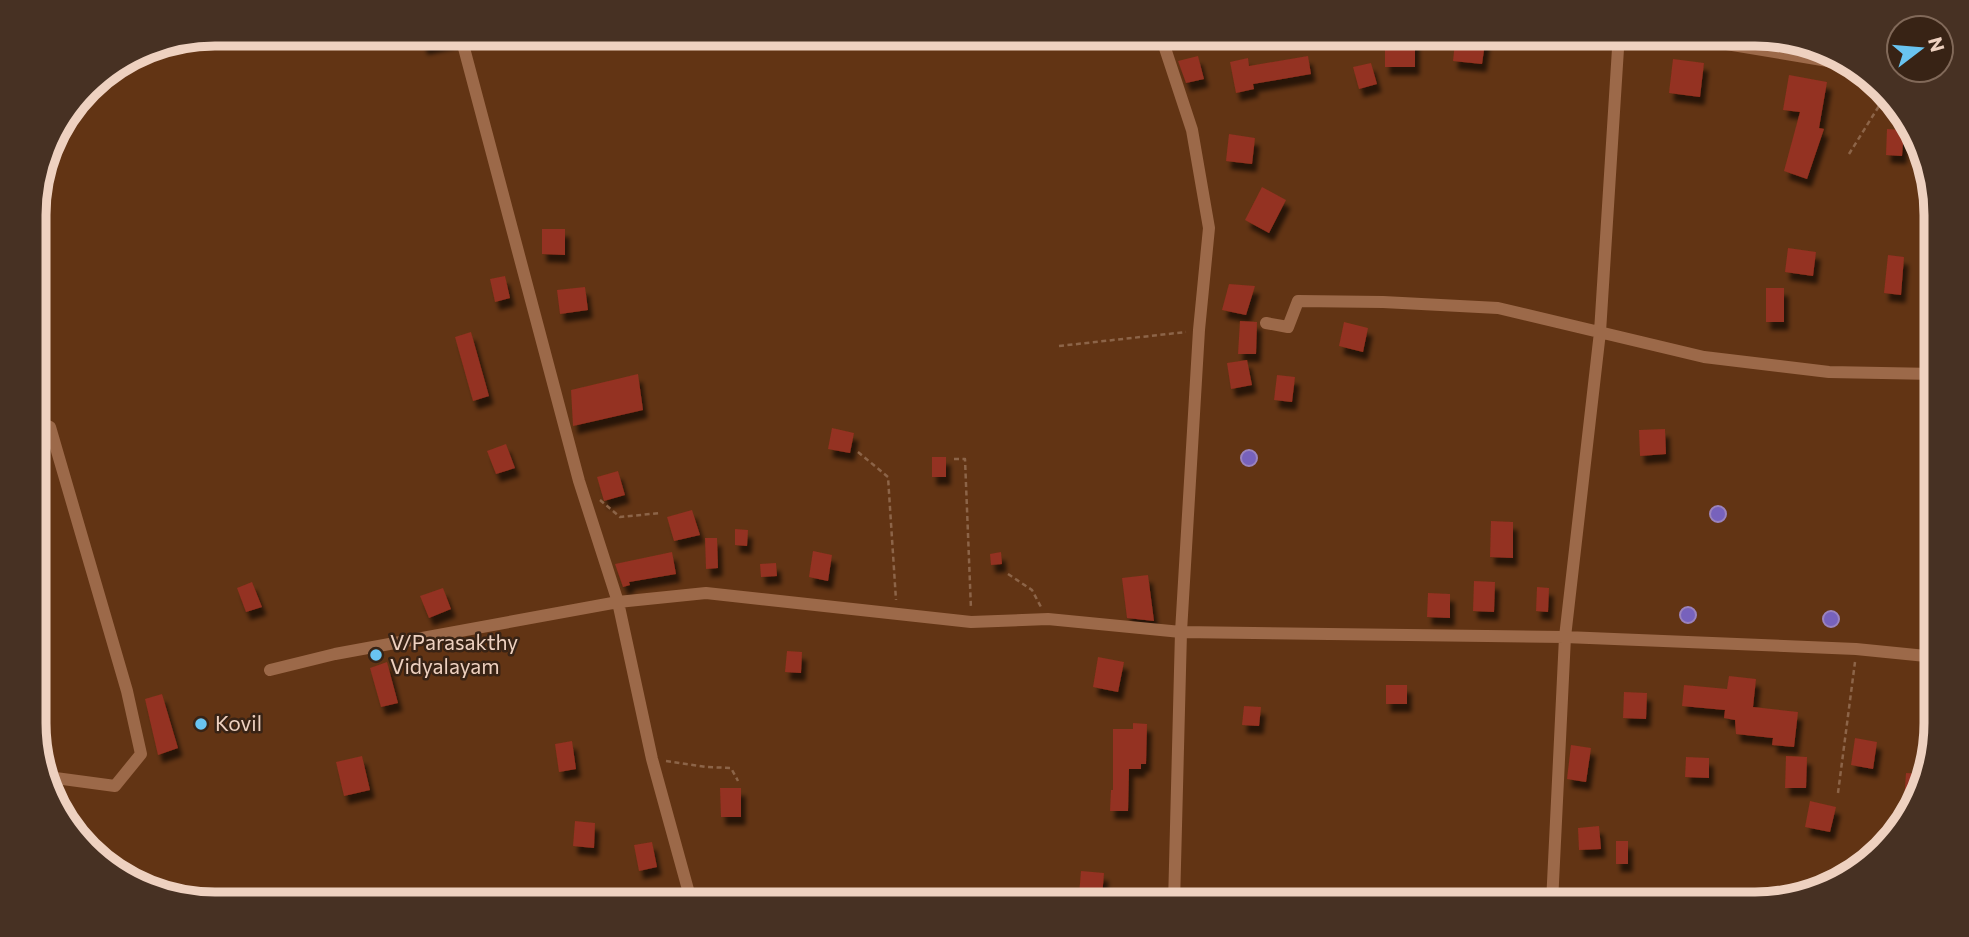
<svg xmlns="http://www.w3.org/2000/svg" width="1969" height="937" font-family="Commissioner,sans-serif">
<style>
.water{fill:#7762bc;stroke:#9b83bd;stroke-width:2}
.building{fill:#943120;filter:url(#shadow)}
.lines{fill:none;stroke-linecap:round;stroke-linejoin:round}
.path{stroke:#8c6448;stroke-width:2.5;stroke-dasharray:5 3.5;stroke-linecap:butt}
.street{stroke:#9c6949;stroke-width:12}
.poi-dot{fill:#69c4f1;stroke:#382315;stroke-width:2.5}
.labels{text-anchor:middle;stroke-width:5;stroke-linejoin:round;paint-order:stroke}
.poi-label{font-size:21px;fill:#eed1c0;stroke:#382315;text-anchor:start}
.rim{fill:none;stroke:#eed1c0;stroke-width:9}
</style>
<defs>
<filter id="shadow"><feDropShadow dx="4.5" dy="8" stdDeviation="2" flood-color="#0009"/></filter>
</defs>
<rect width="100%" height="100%" fill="#623414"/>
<path class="water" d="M1241 458a8 8 0 1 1 16 0a8 8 0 1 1-16 0Z
M1710 514a8 8 0 1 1 16 0a8 8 0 1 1-16 0Z
M1680 615a8 8 0 1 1 16 0a8 8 0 1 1-16 0Z
M1823 619a8 8 0 1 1 16 0a8 8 0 1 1-16 0Z"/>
<path class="building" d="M420,33h31l2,7 -30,7z
M1456,33l30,3 -4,28 -29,-3z
M1385,37h30v30h-30z
M1198,56l6,23 -18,4 -8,-22z
M1308,56l3,18 -58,10 1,5 -18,4 -6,-31 18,-4 1,8z
M1673,59l31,4 -4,34 -31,-4z
M1371,63l6,21 -18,5 -6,-22z
M1789,75l38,7 -8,46 5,1 -17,50 -23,-8 16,-59 -17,-2z
M1887,129l17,1 -2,26 -16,-1z
M1229,134l26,4 -3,26 -26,-3z
M1262,187l24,13 -17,33 -24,-13z
M542,229h23v26l-23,-1z
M1788,248l28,4 -3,24 -28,-4z
M1888,255l16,2 -3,38 -17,-2z
M505,276l5,22 -15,4 -5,-23z
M1229,284l26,2 -9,29 -24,-5z
M585,287l3,23 -28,4 -3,-24z
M1766,288h18v34h-18z
M1240,321l17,1 -1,32h-18z
M1344,322l24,6 -5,24 -24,-6z
M471,332l18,64 -16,5 -18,-64z
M1247,360l5,25 -21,4 -4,-26z
M638,374l5,36 -70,16 -2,-36z
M1277,375l18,2 -3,25 -18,-2z
M832,428l22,5 -4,20 -22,-4z
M1665,429l1,25 -26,2 -1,-26z
M506,444l9,24 -19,6 -9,-23z
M932,457h14v20h-14z
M618,471l7,24 -21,6 -7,-24z
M692,510l8,25 -26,6 -7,-24z
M1491,521l22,1v36l-23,-1z
M735,529l13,1 -1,16 -12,-1z
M705,538h12l1,30 -12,1z
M813,551l19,4 -4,26 -19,-4z
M672,552l4,22 -47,8 1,3 -7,2 -8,-23z
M1001,552l1,12 -11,1 -1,-11z
M776,563l1,13 -16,1 -1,-13z
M1148,575l6,46 -27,-3 -5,-40z
M1474,581l21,1 -1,30 -21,-1z
M252,582l10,25 -16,5 -9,-24z
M1537,587l12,1 -1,24 -12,-1z
M443,588l8,21 -22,9 -9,-22z
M1428,593l22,1v24l-23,-1z
M787,651l15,1 -1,21 -16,-1z
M1098,657l26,5 -6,30 -25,-5z
M387,662l11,41 -17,4 -11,-39z
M1729,676l27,3 -3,28 45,5 -4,35 -22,-2 1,-7 -37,-4 -1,-14 -11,-2 1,-8 -43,-4 2,-21 43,4z
M1386,685h21v19h-21z
M1624,692l23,1 -1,26 -23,-1z
M162,694l16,54 -20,7 -13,-56z
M1244,706l17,1 -2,19 -17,-1z
M1133,723l14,1 -1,40h-5v5h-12l-1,42h-18l1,-21h2v-61h20z
M1855,738l22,4 -4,27 -22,-4z
M572,741l4,28 -17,3 -4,-28z
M1571,745l20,3 -5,34 -19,-3z
M362,756l8,34 -26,6 -8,-34z
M1786,756l21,1 -1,31h-21z
M1686,757l23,1v20l-24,-1z
M1906,773l19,1 -3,18 -19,23z
M720,788h21v29h-20z
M1810,801l26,6 -6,25 -25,-5z
M575,821l20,2 -1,25 -21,-2z
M1599,826l2,23 -22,1 -1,-22z
M1616,841h12v23h-12z
M652,842l5,25 -18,4 -5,-26z
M1081,871l23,2 -2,24 -23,-2z"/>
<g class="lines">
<path class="path" d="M648,45l38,-12
M1849,154l30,-48 21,2
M1059,346l127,-14
M858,452l30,25 8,123
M954,459h11l6,150
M600,500l20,17 41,-4
M1008,574l24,16 9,17
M666,761l40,6 25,1 7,13
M1838,793l17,-131"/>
<path class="street" d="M460,33l119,448 39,121 34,157 40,145
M1160,33l32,97 17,98 -10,102 -18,302 -7,272
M1660,33l186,31
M1266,323l22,4 10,-26 85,1 115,6 206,49 125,15 106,2
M34,420l16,7 77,264 14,63 -26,32 -67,-9
M270,670l65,-16 283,-52 88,-9 265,29 77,-3 133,13 384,5 291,12 80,8
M1552,903l13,-266 35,-305 19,-299"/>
</g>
<g class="poi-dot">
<circle cx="376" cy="655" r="7"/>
<circle cx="201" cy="724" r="7"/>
</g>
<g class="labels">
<g class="poi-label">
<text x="390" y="650">V/Parasakthy<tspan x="390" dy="24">Vidyalayam</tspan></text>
<text x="215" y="731">Kovil</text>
</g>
</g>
<path d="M0 0H1969V937H0ZM215 46H1755A169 169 0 0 1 1924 215V723A169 169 0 0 1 1755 892H215A169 169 0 0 1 46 723V215A169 169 0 0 1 215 46Z" fill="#473123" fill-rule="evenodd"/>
<path class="rim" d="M215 46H1755A169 169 0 0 1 1924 215V723A169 169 0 0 1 1755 892H215A169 169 0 0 1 46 723V215A169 169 0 0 1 215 46Z"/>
<g transform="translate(1920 49) rotate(74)"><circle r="33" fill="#382315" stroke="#816959" stroke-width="2"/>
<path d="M0-5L12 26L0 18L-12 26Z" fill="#69c4f1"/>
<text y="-10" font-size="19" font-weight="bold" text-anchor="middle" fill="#eed1c0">N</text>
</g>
</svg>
